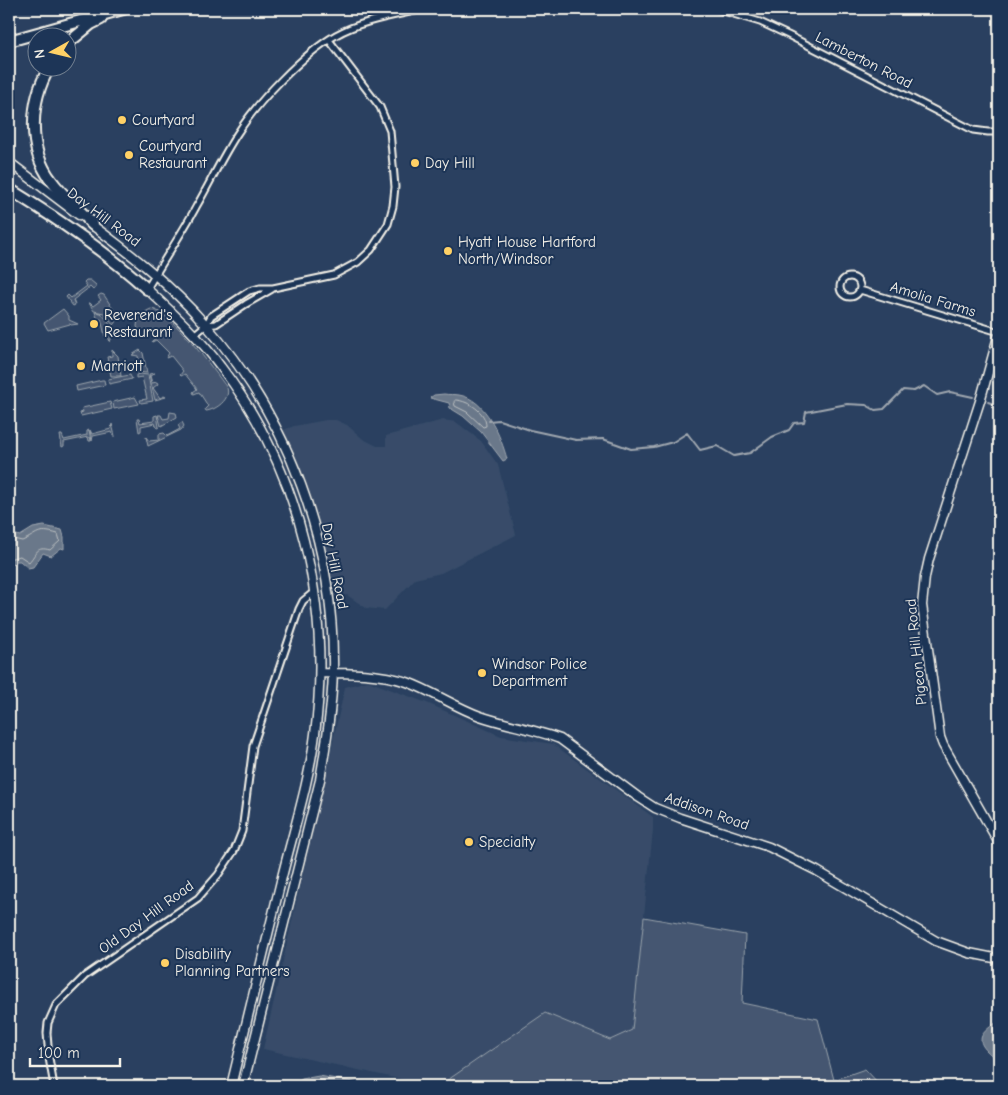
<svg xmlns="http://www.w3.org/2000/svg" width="1008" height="1095" font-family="'Comic Neue',sans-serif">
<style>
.built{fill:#374c69}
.green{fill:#445771;stroke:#9ca4ac}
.water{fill:#6a788a;stroke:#a1a8b0}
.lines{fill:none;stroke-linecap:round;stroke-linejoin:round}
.shore{stroke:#bdc1c2;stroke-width:1}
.stream{stroke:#a1a8b0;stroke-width:2}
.street-casing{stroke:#f4f1e8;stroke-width:9}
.secondary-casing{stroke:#f4f1e8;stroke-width:11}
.highway-casing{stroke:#f4f1e8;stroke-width:14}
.street{stroke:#1d3557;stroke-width:5}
.secondary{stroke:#1d3557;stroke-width:8}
.highway{stroke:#1d3557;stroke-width:10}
.poi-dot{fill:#ffd166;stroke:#1d3557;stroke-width:2}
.labels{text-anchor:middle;stroke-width:4;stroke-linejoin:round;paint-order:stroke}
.street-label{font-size:15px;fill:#f4f1e8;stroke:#1d3557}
.poi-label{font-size:15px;fill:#f4f1e8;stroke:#1d3557;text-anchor:start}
</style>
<rect width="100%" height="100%" fill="#2a4060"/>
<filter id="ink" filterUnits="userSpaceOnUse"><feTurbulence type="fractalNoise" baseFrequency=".02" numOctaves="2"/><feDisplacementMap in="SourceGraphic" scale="10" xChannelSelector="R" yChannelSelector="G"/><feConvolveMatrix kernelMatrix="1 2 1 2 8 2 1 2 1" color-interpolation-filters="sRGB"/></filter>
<g filter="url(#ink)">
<path class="built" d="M326,420h10l11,5 16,14 14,7h9v-10l57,-16 13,2 25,19 17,24 18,70 -75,38 -26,6 -30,31 -19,-2 -19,-13 -15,1 -4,-37 -12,-43 -18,-52 -17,-33 13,-5z
M368,681l59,22 74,33 52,8 100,73v13l-21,200 -22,10 -65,-27 -106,73h-8l-168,-37 82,-362z"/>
<path class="green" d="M86,280h4l6,5v3l-3,2 -3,-3 -17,13 2,5 -2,1 -7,-9 2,-2 3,3 16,-12 -3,-4z
M101,294l3,1 15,23 -6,7 -9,-12 -10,-2 -5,-8h1l3,3 8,-6 -3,-4z
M63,309l6,7v4l9,4 -7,1 -1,-1 -22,6 -4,-7z
M151,309c19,1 64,62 76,79 4,11 -11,22 -21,23l-1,-2 3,-3 -9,-14 -5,2 -1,-2 4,-3 -12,-15 -4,2 -1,-1 3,-4 -12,-15 -5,2 3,-5 -13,-13 -4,2 3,-4 -8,-8 -5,3 -5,-6c0,-8 6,-15 14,-18z
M95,312l6,1c9,10 14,17 9,29l-2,-6h-3l-4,-17 -3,1z
M112,350l6,6 3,20h-10l-4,-19 5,-1z
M140,350l3,3 4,20 -11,-1v-2l4,-2 -2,-12 -6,-1z
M155,373l-5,3 2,7 5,-1 1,2 -5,4 7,10 4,-2 2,1 -11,3 -6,-26z
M139,374l9,1 5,26 -12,2 -1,-3 7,-1 -5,-22 -6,1v-3z
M130,375l2,4 -23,5 -1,-5z
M102,380h2l1,5 -28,6 -1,-5z
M135,397l4,7 -25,5 -1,-7z
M110,402l2,7 -31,7 -1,-3 3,-1 -1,-4z
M170,412l6,1 1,4 -16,9 -3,-11h3l2,4 6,-1z
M157,415l2,12 -2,1 -2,-5 -14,3v5l-2,1 -2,-13h2l1,4 14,-2v-5z
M182,422l2,4 -3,4 -33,16 -2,-9 3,4 10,-1v-6l5,-1 3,3 13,-7 -2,-4z
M112,424l3,12h-2l-1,-4 -19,4 -1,5 -2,-11 2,4 19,-5z
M89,430l2,11h-2l-1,-4 -24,5v4l-2,1 -2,-12h2l2,5 23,-5v-4z
M644,917l101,18 -3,68 76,16 16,61 31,-11 16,17h-442l106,-73 65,27 22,-10z"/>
<path class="water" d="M444,394c5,1 10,0 15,1 27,4 42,42 48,64l-4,2 -22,-29 -18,-16 -13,-8 -1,-5 -19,-5 4,-3z
M44,526l18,4 2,7v12l-3,-1 -10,8 -8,-3 -10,14 -5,1 -8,-7h-4l-2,3 -5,-1v-30l11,3 13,-8z
M999,1021v40c-23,-17 -25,-25 0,-40z
M319,1076l58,10h-85l10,-7z"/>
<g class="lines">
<path class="shore" d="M456,400c13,1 30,12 30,26l-3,1 -16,-15 -12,-6 -1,-4z
M9,538l13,3c17,-7 14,-13 36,-7l2,7 -10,9c-14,-4 -13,3 -21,12l-9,-6 -11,3"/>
<path class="stream" d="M988,402l11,4
M489,421l10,-1 31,10 46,10 27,-1 28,10 23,-2 19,-5 14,-9 13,17 17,-4 17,10 16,-3 22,-16 17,-7 5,-7 10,-1 2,-10 41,-8 19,1 9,5 9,-1 19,-19 11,1 10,-5 13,9 13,-3 23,5"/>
<defs>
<path id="street" d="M717,9l43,13 28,13 185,95 15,2h11
M840 287a10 10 0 1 1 20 0a10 10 0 1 1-20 0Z
M147,289c16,-28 34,-54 49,-82 14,-24 26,-50 41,-73 21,-33 65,-79 99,-99 26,-15 59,-19 88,-26
M860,290l139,42
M206,325l10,-1 30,-20 26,-15
M194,335l12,-10 5,-9 38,-25 11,-3h13l61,-13 24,-13 13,-12 17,-26 5,-18 2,-19 -5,-56 -10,-24 -51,-67
M54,1086l-5,-28 -2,-25 1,-10 8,-18 29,-29 113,-78 20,-23 16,-24 8,-20 11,-85 46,-137 4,-8 11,-9"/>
<path id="secondary" d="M9,162l70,53
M88,222c42,31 83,63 117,102 84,94 130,221 128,347 -1,37 -7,73 -13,109l-77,306
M147,289c26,24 53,49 74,78 79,103 111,238 94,367 -6,49 -22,98 -34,147 -17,68 -33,137 -50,205
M999,333l-18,65 -52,161 -4,18 -3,28 18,132 3,8 56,98
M320,673c28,0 60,0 87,9 25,9 48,25 73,34 26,9 54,13 80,23l78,58 17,11 25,10 89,29 48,24 119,70 33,12 30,6"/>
<path id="highway" d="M9,41l114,-32
M68,43l23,-19 10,-5
M49,68c-19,33 -22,80 2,112 12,17 29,29 42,45
M9,189c49,30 95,61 138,100"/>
</defs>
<use href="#street" class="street-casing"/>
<use href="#secondary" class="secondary-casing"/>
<use href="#highway" class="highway-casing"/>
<use href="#street" class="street"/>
<use href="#secondary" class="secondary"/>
<use href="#highway" class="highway"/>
</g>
</g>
<g class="poi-dot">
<circle cx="122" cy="120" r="5"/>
<circle cx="129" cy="155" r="5"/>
<circle cx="415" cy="163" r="5"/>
<circle cx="448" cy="251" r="5"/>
<circle cx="94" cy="324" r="5"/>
<circle cx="81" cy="366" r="5"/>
<circle cx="482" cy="673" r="5"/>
<circle cx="469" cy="842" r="5"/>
<circle cx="165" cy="963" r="5"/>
</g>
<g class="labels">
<g class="street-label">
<text transform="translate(864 60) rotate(27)" y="5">Lamberton Road</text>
<text transform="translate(104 217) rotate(37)" y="5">Day Hill Road</text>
<text transform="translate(933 299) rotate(17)" y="5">Amolia Farms</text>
<text transform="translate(335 566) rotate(79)" y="5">Day Hill Road</text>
<text transform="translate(916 652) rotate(-96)" y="5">Pigeon Hill Road</text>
<text transform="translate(707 811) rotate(19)" y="5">Addison Road</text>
<text transform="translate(146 917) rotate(-36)" y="5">Old Day Hill Road</text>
</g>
<g class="poi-label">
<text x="132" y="125">Courtyard</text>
<text x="139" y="151">Courtyard<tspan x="139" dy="17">Restaurant</tspan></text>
<text x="425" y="168">Day Hill</text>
<text x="458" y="247">Hyatt House Hartford<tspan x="458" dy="17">North/Windsor</tspan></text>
<text x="104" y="320">Reverend's<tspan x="104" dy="17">Restaurant</tspan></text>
<text x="91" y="371">Marriott</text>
<text x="492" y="669">Windsor Police<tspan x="492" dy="17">Department</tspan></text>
<text x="479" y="847">Specialty</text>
<text x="175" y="959">Disability<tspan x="175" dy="17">Planning Partners</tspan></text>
</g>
</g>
<rect width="1008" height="1095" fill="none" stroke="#1d3557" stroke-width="30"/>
<rect x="15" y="15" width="978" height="1065" fill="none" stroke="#f4f1e8" stroke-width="2" filter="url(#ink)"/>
<g transform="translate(52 52) rotate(262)"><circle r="24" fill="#1d3557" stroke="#738091"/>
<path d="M0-4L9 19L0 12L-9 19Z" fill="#ffd166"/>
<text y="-8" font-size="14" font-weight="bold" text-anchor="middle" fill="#f4f1e8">N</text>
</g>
<path d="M30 1058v8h90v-8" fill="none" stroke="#f4f1e8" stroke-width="2.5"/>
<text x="38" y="1058" font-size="15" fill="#f4f1e8" stroke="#1d3557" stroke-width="4" paint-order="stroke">100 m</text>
</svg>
